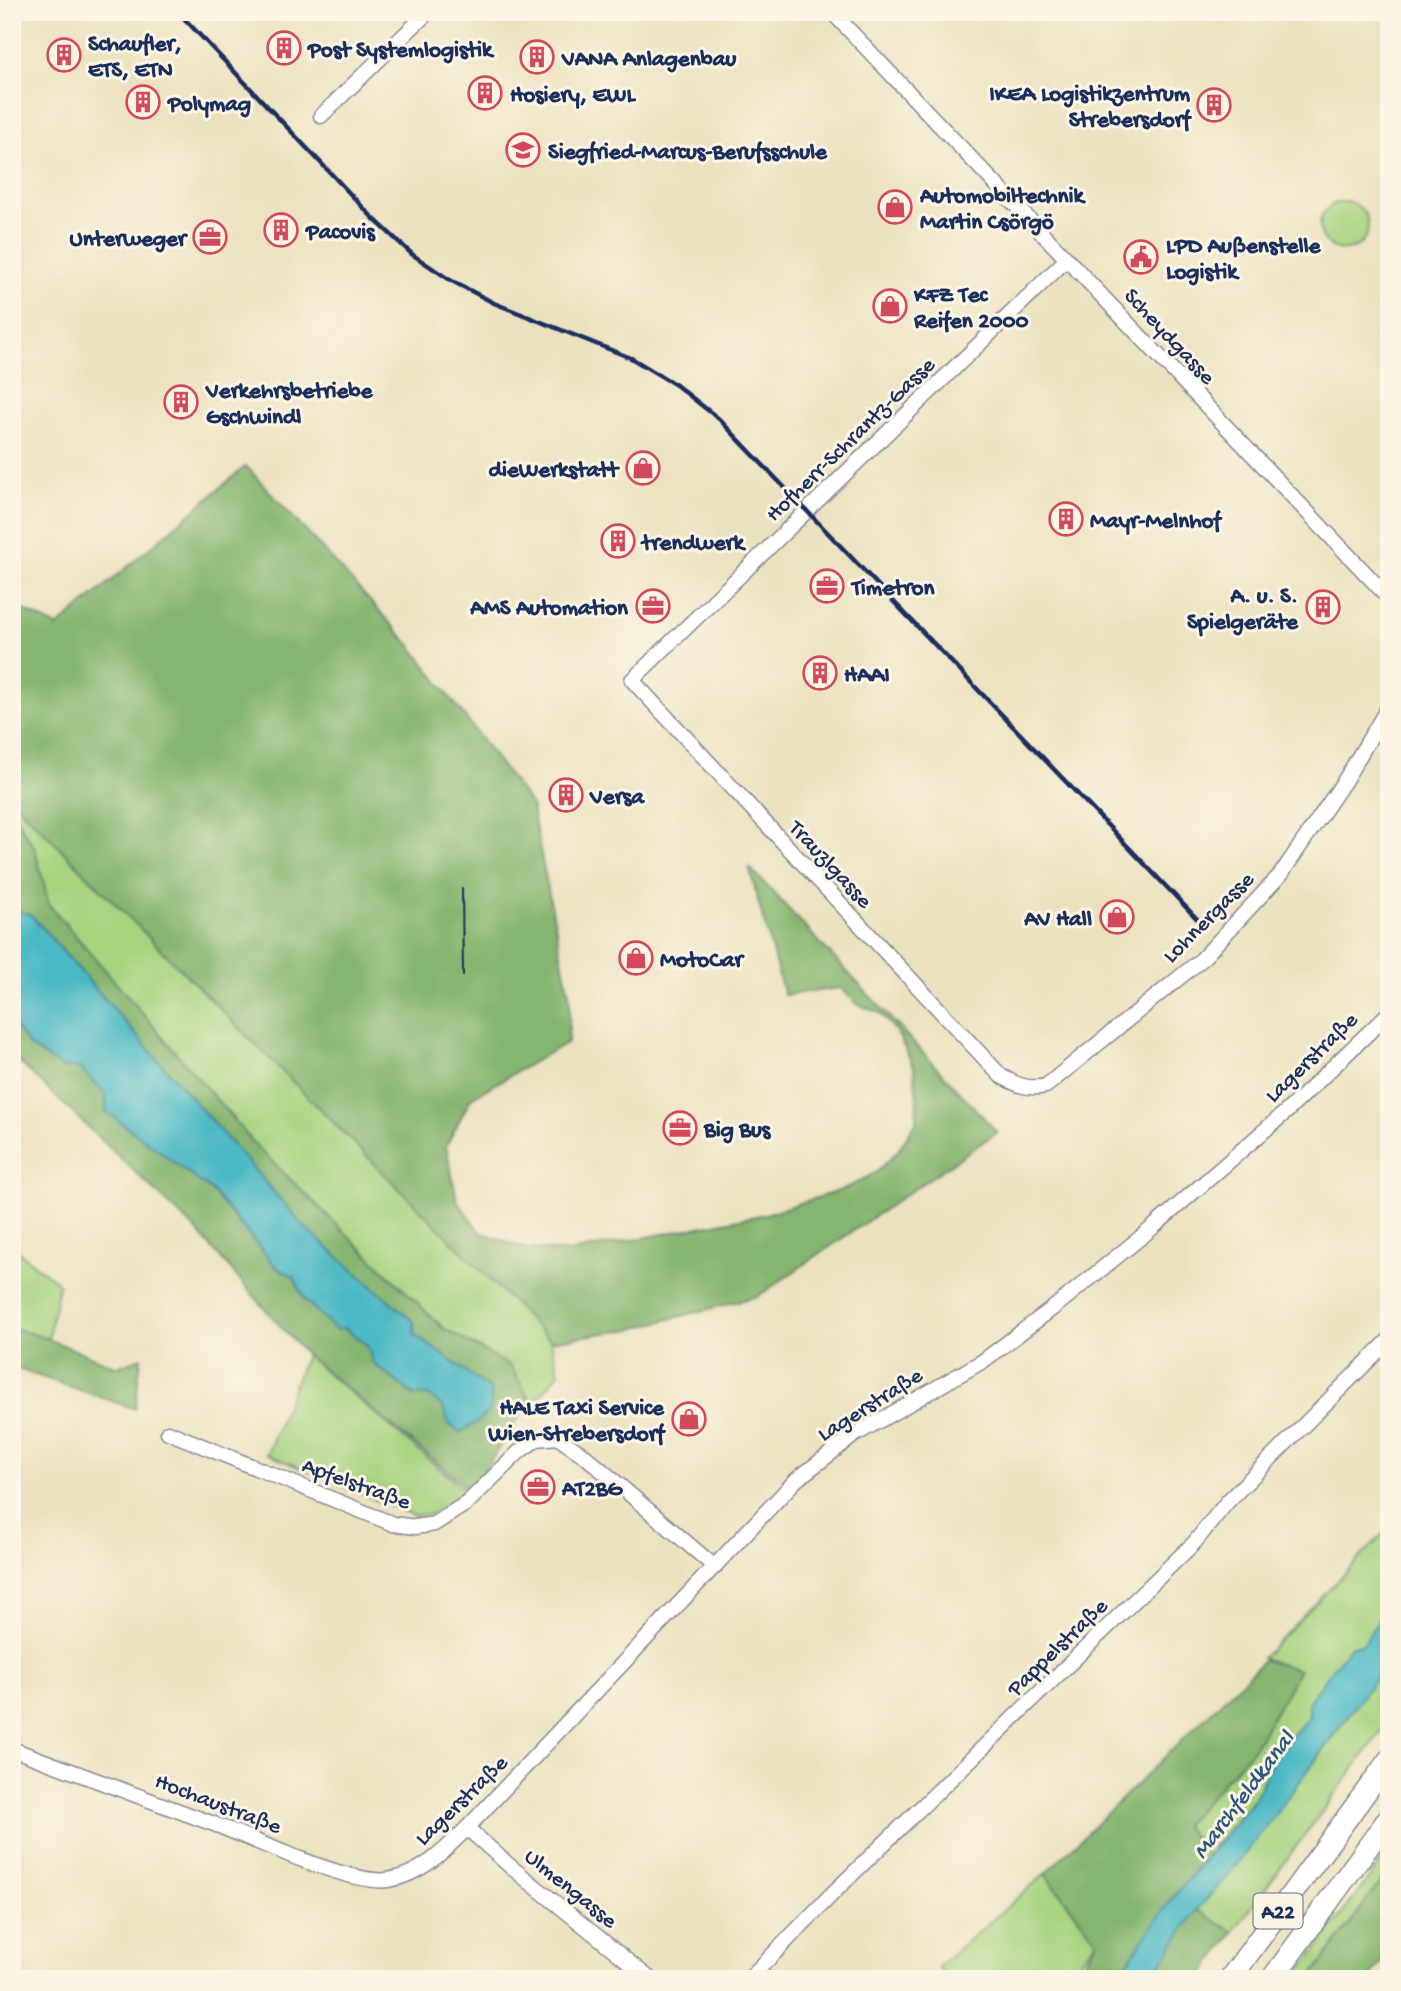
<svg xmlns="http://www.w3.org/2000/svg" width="1401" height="1991" font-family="'Gochi Hand',sans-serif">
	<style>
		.green { fill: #a7d37f; stroke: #61816e; stroke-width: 2 }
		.forest { fill: #85b56e; stroke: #507266; stroke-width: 2 }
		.water { fill: #4cb9c5; stroke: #347492; stroke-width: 2 }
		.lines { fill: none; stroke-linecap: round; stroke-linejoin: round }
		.minor-casing { stroke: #84888e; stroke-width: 17 }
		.highway-casing { stroke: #84888e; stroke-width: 24 }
		.minor { stroke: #fff; stroke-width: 14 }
		.highway { stroke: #fff; stroke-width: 21 }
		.tram { stroke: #1b2f5e; stroke-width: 2 }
		.rail { stroke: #1b2f5e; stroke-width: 4.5 }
		.labels { text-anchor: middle; stroke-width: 6; stroke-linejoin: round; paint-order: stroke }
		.shield { fill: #fcf5e5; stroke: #5e6a86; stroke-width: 2 }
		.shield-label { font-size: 21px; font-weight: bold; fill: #1b2f5e }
		.poi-label { font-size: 23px; font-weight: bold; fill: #1b2f5e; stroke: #fcf5e5; text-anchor: start }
		.street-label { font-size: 23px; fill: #1b2f5e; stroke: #fcf5e5 }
		.water-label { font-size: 24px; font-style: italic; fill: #2a587d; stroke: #fcf5e5 }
	</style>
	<rect width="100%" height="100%" fill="#fcf5e5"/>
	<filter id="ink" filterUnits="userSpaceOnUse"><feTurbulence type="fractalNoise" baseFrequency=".0143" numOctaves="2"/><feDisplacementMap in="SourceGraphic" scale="14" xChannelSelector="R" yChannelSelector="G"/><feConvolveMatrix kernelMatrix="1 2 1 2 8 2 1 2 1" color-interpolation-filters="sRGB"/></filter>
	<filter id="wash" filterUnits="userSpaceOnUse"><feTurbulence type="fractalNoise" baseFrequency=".00686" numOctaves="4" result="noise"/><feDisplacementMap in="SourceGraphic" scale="28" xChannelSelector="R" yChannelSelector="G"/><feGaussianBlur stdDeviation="1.57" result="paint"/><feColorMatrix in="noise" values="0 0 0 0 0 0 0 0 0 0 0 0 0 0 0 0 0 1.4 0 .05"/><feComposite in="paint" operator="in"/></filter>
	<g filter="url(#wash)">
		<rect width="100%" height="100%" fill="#ece1bf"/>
		<g class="green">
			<circle cx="1344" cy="226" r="24"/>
			<path d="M14,800L551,1341L559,1373L538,1398L530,1400L510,1366L443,1328L257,1147L49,905L35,849L16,819L12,818Z"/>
			<path d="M12,1247L59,1284L48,1339L12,1328Z"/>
			<path d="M306,1355L468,1493L431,1514L414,1516L267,1454Z"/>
			<path d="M1389,1528V1603L1364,1643L1350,1647L1332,1669L1309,1701V1716L1274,1758L1255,1797L1207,1855L1184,1825L1255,1747L1298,1670L1262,1658Z"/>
			<path d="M1389,1660V1721L1233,1932L1197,1910C1267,1832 1326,1745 1389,1660Z"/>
			<path d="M1389,1851V1870L1310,1979H1294Z"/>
			<path d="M1045,1874L1097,1941L1066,1979H947L938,1967Z"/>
		</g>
		<g class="forest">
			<path d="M246,466L412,647L531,805L570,999L568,1042L471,1098L446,1146L457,1200L480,1232L527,1249L570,1252L766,1214L845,1189L877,1172L897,1152L916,1122L917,1099L914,1067L897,1032L880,1013L857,1004L841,988L784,995L749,867L997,1132L758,1296L632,1329L551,1341L12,800V604L57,627Z"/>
			<path d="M12,818L16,819L35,849L49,905L257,1147L443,1328L510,1366L530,1400L471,1491L306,1355L194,1228L12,1055V1022L29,1046L80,1068L106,1095V1111L212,1191L277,1268L294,1277L305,1301L367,1345L373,1363L414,1396L430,1395L443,1407L449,1424L460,1432L491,1390L415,1335L414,1322L306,1229L31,915L12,909Z"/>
			<path d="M12,1328L48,1339L117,1367L141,1358L135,1409L12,1367Z"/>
			<path d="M1264,1660L1299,1670L1255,1747L1184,1825L1207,1855L1169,1903L1116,1979H1076L1097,1941L1045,1874Z"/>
			<path d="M1389,1870V1953L1369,1979H1310Z"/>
			<path d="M1197,1910L1233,1932L1200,1979H1150Z"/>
		</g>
		<g class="water">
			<path d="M12,909L31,915L306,1229L414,1322L415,1335L491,1390V1409L479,1421L460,1432L449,1424L443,1407L430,1396H415L373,1363L367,1345L345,1328L336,1330L305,1300L294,1277L277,1268L212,1191L106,1111V1095L80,1068H63L29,1046L12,1022Z"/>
			<path d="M1389,1603V1660L1269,1823L1228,1875L1197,1910L1150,1979H1116L1169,1903L1254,1800L1274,1758L1309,1716V1701L1332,1669L1351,1647L1364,1643Z"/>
		</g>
	</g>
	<g filter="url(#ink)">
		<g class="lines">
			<defs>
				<g id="minor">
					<path d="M832,12L1389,598"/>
					<path d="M321,116L428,12"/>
					<path d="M1067,259L632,680L1001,1076C1017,1085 1028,1090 1046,1086L1201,960L1281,874L1345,780L1389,706"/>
					<path d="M168,1432L393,1524L416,1527L434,1524L467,1503L520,1451L537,1439L557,1437L585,1456L715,1567"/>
					<path d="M12,1749C82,1775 152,1801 222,1827C259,1842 352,1885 388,1880C421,1875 445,1850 467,1828L796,1480L853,1436L983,1361L1057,1305L1151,1229L1287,1111L1389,1013"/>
					<path d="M467,1828L511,1867L650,1979"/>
					<path d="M749,1979L835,1891L1194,1543L1228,1501L1389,1340"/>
				</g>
				<g id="highway">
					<path d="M1230,1979L1389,1760"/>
					<path d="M1272,1979L1389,1818"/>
				</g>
			</defs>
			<use href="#minor" class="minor-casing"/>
			<use href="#highway" class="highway-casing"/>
			<use href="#minor" class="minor"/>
			<use href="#highway" class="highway"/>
			<path class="tram" d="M462,888L463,976"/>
			<path class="rail" d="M178,12L373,218L413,255L450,280L494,303L631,358L676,385L719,419L1201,923"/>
		</g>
	</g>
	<defs>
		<symbol id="building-ring" viewBox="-11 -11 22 22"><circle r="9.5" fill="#fcf5e5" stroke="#d1495b" stroke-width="1.5"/><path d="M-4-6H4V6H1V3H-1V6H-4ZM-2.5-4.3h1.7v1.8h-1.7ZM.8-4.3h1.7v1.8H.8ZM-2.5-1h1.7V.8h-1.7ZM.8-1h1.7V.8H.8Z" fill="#d1495b"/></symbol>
		<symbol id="school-ring" viewBox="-11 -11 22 22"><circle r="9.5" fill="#fcf5e5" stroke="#d1495b" stroke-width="1.5"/><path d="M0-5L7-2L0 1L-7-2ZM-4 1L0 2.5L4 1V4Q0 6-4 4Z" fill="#d1495b"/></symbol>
		<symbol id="shop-ring" viewBox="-11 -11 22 22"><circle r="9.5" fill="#fcf5e5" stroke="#d1495b" stroke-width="1.5"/><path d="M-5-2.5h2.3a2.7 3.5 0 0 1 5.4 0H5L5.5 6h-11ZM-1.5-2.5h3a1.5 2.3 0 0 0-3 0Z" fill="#d1495b"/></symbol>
		<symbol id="office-ring" viewBox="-11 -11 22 22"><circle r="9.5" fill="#fcf5e5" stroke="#d1495b" stroke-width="1.5"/><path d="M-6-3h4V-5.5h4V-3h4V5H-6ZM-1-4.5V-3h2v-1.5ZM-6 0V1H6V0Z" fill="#d1495b"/></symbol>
		<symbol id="civic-ring" viewBox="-11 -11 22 22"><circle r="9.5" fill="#fcf5e5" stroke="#d1495b" stroke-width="1.5"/><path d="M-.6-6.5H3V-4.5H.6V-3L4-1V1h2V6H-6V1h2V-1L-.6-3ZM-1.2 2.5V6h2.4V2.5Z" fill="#d1495b"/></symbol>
	</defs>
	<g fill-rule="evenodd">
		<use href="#building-ring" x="265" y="29" width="38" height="38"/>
		<use href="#building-ring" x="45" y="36" width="38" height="38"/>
		<use href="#building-ring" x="518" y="38" width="38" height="38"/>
		<use href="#building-ring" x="466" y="74" width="38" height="38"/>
		<use href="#building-ring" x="124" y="83" width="38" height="38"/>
		<use href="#building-ring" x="1195" y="86" width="38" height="38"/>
		<use href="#school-ring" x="504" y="131" width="38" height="38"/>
		<use href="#shop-ring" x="876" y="188" width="38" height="38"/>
		<use href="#building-ring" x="262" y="211" width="38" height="38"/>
		<use href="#office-ring" x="191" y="218" width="38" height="38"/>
		<use href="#civic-ring" x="1122" y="238" width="38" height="38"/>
		<use href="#shop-ring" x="871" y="287" width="38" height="38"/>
		<use href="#building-ring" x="162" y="383" width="38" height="38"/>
		<use href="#shop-ring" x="624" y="449" width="38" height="38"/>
		<use href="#building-ring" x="1047" y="500" width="38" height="38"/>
		<use href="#building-ring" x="599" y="522" width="38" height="38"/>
		<use href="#office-ring" x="808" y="567" width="38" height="38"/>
		<use href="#office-ring" x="634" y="587" width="38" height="38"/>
		<use href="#building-ring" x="1304" y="588" width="38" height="38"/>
		<use href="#building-ring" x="801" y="654" width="38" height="38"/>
		<use href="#building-ring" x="547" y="776" width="38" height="38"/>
		<use href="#shop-ring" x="1098" y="898" width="38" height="38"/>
		<use href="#shop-ring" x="617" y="939" width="38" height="38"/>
		<use href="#office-ring" x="661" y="1109" width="38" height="38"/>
		<use href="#shop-ring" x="670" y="1400" width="38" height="38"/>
		<use href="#office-ring" x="519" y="1468" width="38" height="38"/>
	</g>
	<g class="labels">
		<rect class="shield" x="1253.5" y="1893.5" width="49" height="35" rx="5"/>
		<g class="shield-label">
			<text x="1278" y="1918">A22</text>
		</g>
		<g class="poi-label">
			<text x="88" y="50">Schaufler,<tspan x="88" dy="26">ETS, ETN</tspan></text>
			<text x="308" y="56">Post Systemlogistik</text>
			<text x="562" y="65">VANA Anlagenbau</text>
			<text x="1190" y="100" text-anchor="end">IKEA Logistikzentrum<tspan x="1190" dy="26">Strebersdorf</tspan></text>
			<text x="510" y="101">Hosiery, EWL</text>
			<text x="168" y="110">Polymag</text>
			<text x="548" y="158">Siegfried-Marcus-Berufsschule</text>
			<text x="920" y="202">Automobiltechnik<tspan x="920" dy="26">Martin Csörgö</tspan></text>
			<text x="306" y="238">Pacovis</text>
			<text x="186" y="245" text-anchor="end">Unterweger</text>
			<text x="1166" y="252">LPD Außenstelle<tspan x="1166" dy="26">Logistik</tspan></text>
			<text x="914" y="301">KFZ Tec<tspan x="914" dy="26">Reifen 2000</tspan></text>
			<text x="206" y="397">Verkehrsbetriebe<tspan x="206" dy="26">Gschwindl</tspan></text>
			<text x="618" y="476" text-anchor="end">dieWerkstatt</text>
			<text x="1090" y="527">Mayr-Melnhof</text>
			<text x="642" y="549">trendwerk</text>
			<text x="852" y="594">Timetron</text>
			<text x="1298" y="602" text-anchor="end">A. u. S.<tspan x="1298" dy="26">Spielgeräte</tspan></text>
			<text x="628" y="614" text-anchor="end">AMS Automation</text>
			<text x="844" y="681">HAAI</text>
			<text x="590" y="803">Versa</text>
			<text x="1092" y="925" text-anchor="end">AV Hall</text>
			<text x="660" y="966">MotoCar</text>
			<text x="704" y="1136">Big Bus</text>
			<text x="664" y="1414" text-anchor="end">HALE Taxi Service<tspan x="664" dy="26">Wien-Strebersdorf</tspan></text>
			<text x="562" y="1495">AT2BG</text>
		</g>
		<g class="street-label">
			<text transform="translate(1171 335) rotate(47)" y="8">Scheydgasse</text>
			<text transform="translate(849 438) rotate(-44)" y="8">Hofherr-Schrantz-Gasse</text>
			<text transform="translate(832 863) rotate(47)" y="8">Trauzlgasse</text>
			<text transform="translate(1207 916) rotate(-45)" y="8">Lohnergasse</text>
			<text transform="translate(1310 1056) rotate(-44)" y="8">Lagerstraße</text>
			<text transform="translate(869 1403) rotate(-32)" y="8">Lagerstraße</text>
			<text transform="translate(357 1482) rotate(20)" y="8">Apfelstraße</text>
			<text transform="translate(1056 1646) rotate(-44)" y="8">Pappelstraße</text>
			<text transform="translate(460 1799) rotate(-44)" y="8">Lagerstraße</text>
			<text transform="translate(219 1802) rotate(21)" y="8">Hochaustraße</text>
			<text transform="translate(572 1887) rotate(39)" y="8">Ulmengasse</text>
		</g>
		<g class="water-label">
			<text transform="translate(1242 1794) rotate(-53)" y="8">Marchfeldkanal</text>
		</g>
	</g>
	<rect width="1401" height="1991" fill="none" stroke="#fcf5e5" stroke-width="42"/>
</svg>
